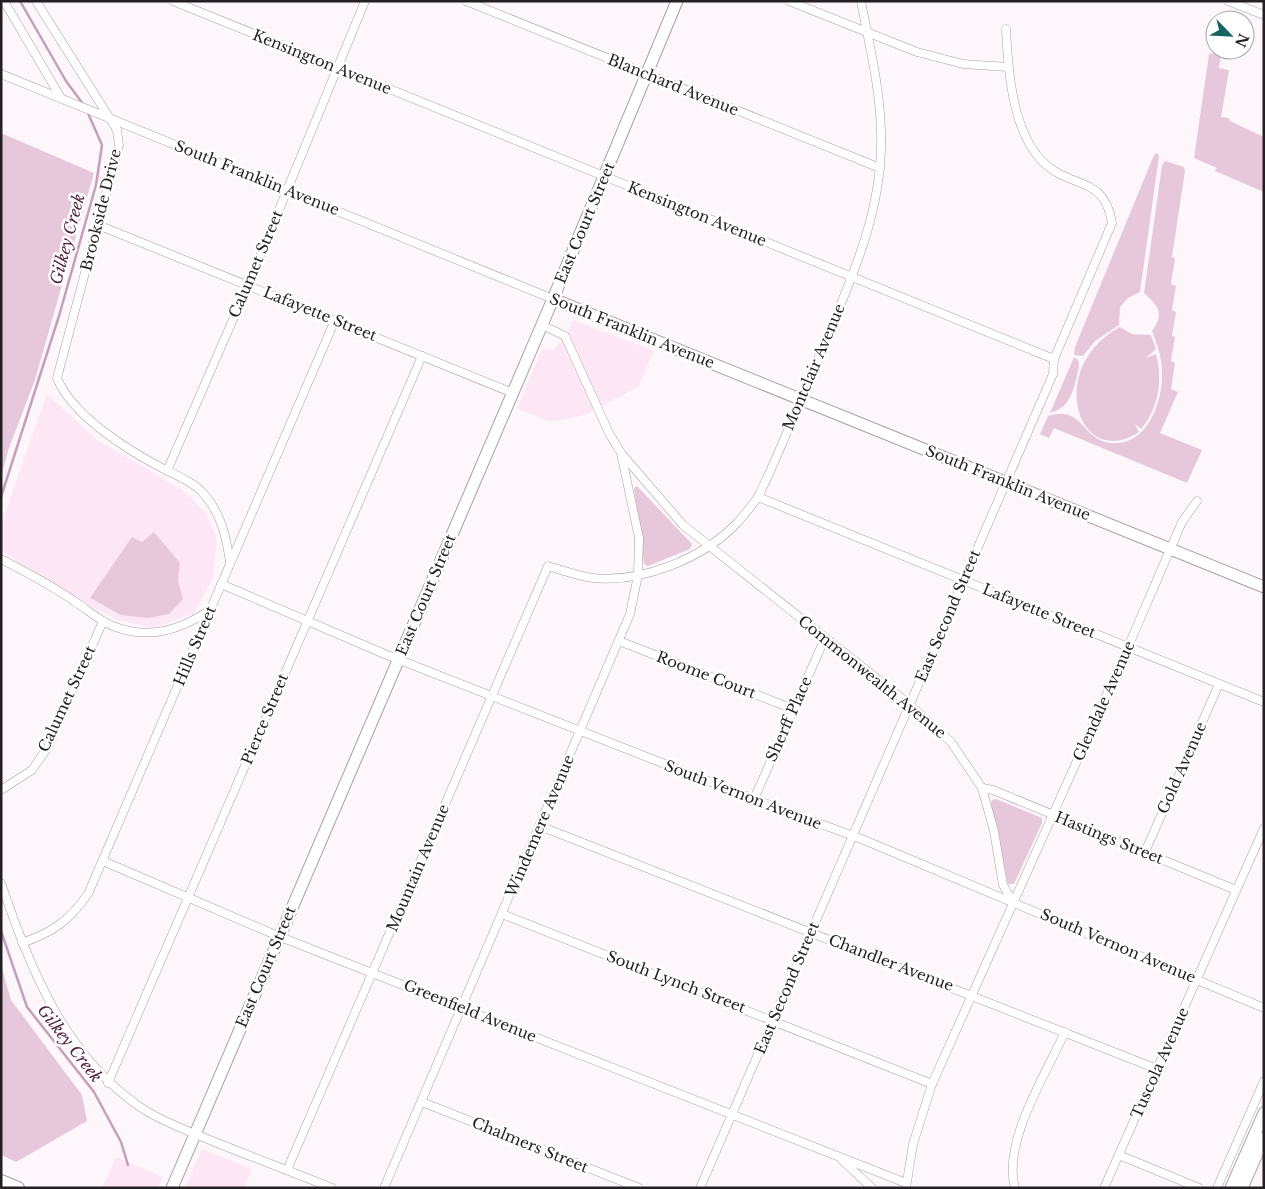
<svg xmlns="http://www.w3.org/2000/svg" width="1265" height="1189" font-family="'Libre Baskerville',serif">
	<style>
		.built { fill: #fee7f5 }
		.green { fill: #e7c8db }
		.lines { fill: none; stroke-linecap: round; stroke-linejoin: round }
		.stream { stroke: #c69fb8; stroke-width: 2.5 }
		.street-casing { stroke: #ab9da5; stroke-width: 9 }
		.secondary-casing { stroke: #ab9da5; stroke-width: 13 }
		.primary-casing { stroke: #ab9da5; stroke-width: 14 }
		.street { stroke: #fff; stroke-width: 8 }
		.secondary { stroke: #fff; stroke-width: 11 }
		.primary { stroke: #fff; stroke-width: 12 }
		.labels { text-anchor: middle; stroke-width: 5; stroke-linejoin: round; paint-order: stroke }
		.street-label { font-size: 15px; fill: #241f22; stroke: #fff }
		.water-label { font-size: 16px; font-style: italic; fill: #542345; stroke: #fff }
	</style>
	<rect width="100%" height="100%" fill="#fdf7fb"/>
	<g class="built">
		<path d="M573,320L654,351L638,387L585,415L551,422L517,409L542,349L554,350L568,331Z"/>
		<path d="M47,394L97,440L183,490L206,513L217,539L213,578L194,613L153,628L118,620L82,602L1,551V524Z"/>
		<path d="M202,1149L252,1169L244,1188H185Z"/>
		<path d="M116,1157L163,1177L158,1188H102Z"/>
	</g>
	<g class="green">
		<path d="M1221,53L1219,68L1229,70L1221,117L1229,118L1230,121L1264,137V192L1215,171L1217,168L1194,158L1209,54Z"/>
		<path d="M1,133L94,173L35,380L9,448L1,477Z"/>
		<path d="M1157,153L1159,156L1140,292L1128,298L1120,307L1119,325L1095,341L1083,356L1074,355L1075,347L1154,155Z"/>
		<path d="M1165,161L1184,167L1185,171L1172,257L1175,258L1171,284L1176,286L1172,310L1176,312L1172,336L1175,337L1171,361L1175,363L1171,389L1178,392L1160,433L1202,450L1187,483L1054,428L1049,438L1040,434L1048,416C1083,405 1081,439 1110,443C1147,447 1163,402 1162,372C1162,358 1157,344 1152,331C1165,313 1158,306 1144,293L1162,165Z"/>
		<path d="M1120,327L1132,334L1151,335L1156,349L1146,358L1156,354C1163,379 1159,409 1141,429L1135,424L1139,432C1079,472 1044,368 1120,327Z"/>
		<path d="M1074,357L1078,360C1080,366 1078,370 1077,376C1072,394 1070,407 1050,413Z"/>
		<path d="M637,486L692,544L690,549L648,566L644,564L634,488Z"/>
		<path d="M154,532L180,563L178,581L183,599L169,614L148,618L121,615L90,598L132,537L142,542Z"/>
		<path d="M996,799L1042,818V823L1014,884H1008L1006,876L991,804L992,800Z"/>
		<path d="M1,965L11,1000L82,1095L87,1121L16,1162L1,1155Z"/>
	</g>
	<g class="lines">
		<g class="stream">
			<path d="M20,1L66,81L83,104"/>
			<path d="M1,497L59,316L96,185L102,145L87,111"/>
			<path d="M1,931L27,1007L94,1092L121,1142L128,1165"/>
		</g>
		<defs>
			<g id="street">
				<path d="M4,1L61,98"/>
				<path d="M36,1L117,130L119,145L57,378C72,415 126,449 160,467C173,474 192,481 202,492C221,512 226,536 230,562"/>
				<path d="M173,1L1054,359"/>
				<path d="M466,1L880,168"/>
				<path d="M789,1L917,52L963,64L1008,67"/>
				<path d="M1228,1L1264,15"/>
				<path d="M1,74L553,299"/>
				<path d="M98,225L513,393"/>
				<path d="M542,325L565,336L609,433L621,453L683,525L909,704L951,742L982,788L994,831L1003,885L1013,902"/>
				<path d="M167,471L248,285L365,1"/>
				<path d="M758,497L1264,702"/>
				<path d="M1,559C26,572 51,585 74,601C87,609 99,621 113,626C147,640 181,630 210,610"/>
				<path d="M221,584L387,655L754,799L864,840L1264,1008"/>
				<path d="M619,641L793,709"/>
				<path d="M982,788L993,790L1236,890"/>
				<path d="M1,790L32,770L48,747L103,621"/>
				<path d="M754,799L825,638"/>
				<path d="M540,826L1157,1069"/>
				<path d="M1145,852L1219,684"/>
				<path d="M103,861L278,936L906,1183"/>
				<path d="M1,883C31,970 64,1056 143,1109C165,1123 191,1132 215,1142C254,1158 293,1172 332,1188"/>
				<path d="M502,914L932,1084"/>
				<path d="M22,943C53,932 69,921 88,894L335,320"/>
				<path d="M108,1083L422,356"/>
				<path d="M422,1102L639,1188"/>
				<path d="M1119,1155L1199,1188"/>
				<path d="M842,1160L872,1188"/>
				<path d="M287,1170L548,566C562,570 578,576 593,578C641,583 702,559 736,524C744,516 751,506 758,497C780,452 798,405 818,359C848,286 884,213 881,132C880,87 869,44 861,1"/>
				<path d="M384,1188L630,614L638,575L639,538L621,453"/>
				<path d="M700,1188L1053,374L1054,359L1112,223C1104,173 1070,191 1041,160C1012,129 1008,69 1006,29"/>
				<path d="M906,1188L913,1144L932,1084L1128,647L1182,522L1197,501"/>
				<path d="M1015,1188C1002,1142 1046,1074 1065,1032"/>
				<path d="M1104,1188L1264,828"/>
				<path d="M1217,1188L1264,1081"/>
			</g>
			<g id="secondary">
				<path d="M553,299L1264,587"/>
				<path d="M172,1188L553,299L677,1"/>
				<path d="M1231,1188L1264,1113"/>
				<path d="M1242,1188L1264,1138"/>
			</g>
			<path id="primary" d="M1,1181L18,1188"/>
		</defs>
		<use href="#street" class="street-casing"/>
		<use href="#secondary" class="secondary-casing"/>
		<use href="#primary" class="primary-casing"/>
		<use href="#street" class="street"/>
		<use href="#secondary" class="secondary"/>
		<use href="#primary" class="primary"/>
	</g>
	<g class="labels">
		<g class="street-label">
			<text transform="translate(322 62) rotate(22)" y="5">Kensington Avenue</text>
			<text transform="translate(673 85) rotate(22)" y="5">Blanchard Avenue</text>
			<text transform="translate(257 178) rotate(22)" y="5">South Franklin Avenue</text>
			<text transform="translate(101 210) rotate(-76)" y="5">Brookside Drive</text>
			<text transform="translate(697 214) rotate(22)" y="5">Kensington Avenue</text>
			<text transform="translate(585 223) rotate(-67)" y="5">East Court Street</text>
			<text transform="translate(256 264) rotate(-67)" y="5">Calumet Street</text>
			<text transform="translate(320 314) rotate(22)" y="5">Lafayette Street</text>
			<text transform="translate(632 331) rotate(22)" y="5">South Franklin Avenue</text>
			<text transform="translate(814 367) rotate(-67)" y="5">Montclair Avenue</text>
			<text transform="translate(1008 483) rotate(22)" y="5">South Franklin Avenue</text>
			<text transform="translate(426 595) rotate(-67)" y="5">East Court Street</text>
			<text transform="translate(1039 611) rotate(22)" y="5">Lafayette Street</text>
			<text transform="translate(948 616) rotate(-67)" y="5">East Second Street</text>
			<text transform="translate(195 646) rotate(-67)" y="5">Hills Street</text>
			<text transform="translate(706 675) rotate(21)" y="5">Roome Court</text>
			<text transform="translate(872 677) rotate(39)" y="5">Commonwealth Avenue</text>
			<text transform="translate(67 699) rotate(-65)" y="5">Calumet Street</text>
			<text transform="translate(1104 701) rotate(-66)" y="5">Glendale Avenue</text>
			<text transform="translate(265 719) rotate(-67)" y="5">Pierce Street</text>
			<text transform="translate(789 719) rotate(-66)" y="5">Sherff Place</text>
			<text transform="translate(1182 768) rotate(-66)" y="5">Gold Avenue</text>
			<text transform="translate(743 795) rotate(21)" y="5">South Vernon Avenue</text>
			<text transform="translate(540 826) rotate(-67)" y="5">Windemere Avenue</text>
			<text transform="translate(1109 838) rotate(22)" y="5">Hastings Street</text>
			<text transform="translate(418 868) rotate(-67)" y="5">Mountain Avenue</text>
			<text transform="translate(1118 946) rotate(23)" y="5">South Vernon Avenue</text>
			<text transform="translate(891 963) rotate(21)" y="5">Chandler Avenue</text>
			<text transform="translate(266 967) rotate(-67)" y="5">East Court Street</text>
			<text transform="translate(676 982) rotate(21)" y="5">South Lynch Street</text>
			<text transform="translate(787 988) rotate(-67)" y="5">East Second Street</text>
			<text transform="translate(470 1011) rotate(22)" y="5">Greenfield Avenue</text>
			<text transform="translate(1160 1063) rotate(-66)" y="5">Tuscola Avenue</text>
			<text transform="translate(530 1145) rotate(22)" y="5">Chalmers Street</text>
		</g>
		<g class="water-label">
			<text transform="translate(67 239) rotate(-75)" y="6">Gilkey Creek</text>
			<text transform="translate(70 1043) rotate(52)" y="6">Gilkey Creek</text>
		</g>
	</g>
	<rect width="1265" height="1189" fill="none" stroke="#241f22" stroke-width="5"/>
	<g transform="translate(1230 35) rotate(114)"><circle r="24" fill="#ffffff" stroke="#a7a5a7"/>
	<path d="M0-4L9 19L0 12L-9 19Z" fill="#176561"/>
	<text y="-8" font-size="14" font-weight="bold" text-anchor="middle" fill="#241f22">N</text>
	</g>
</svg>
